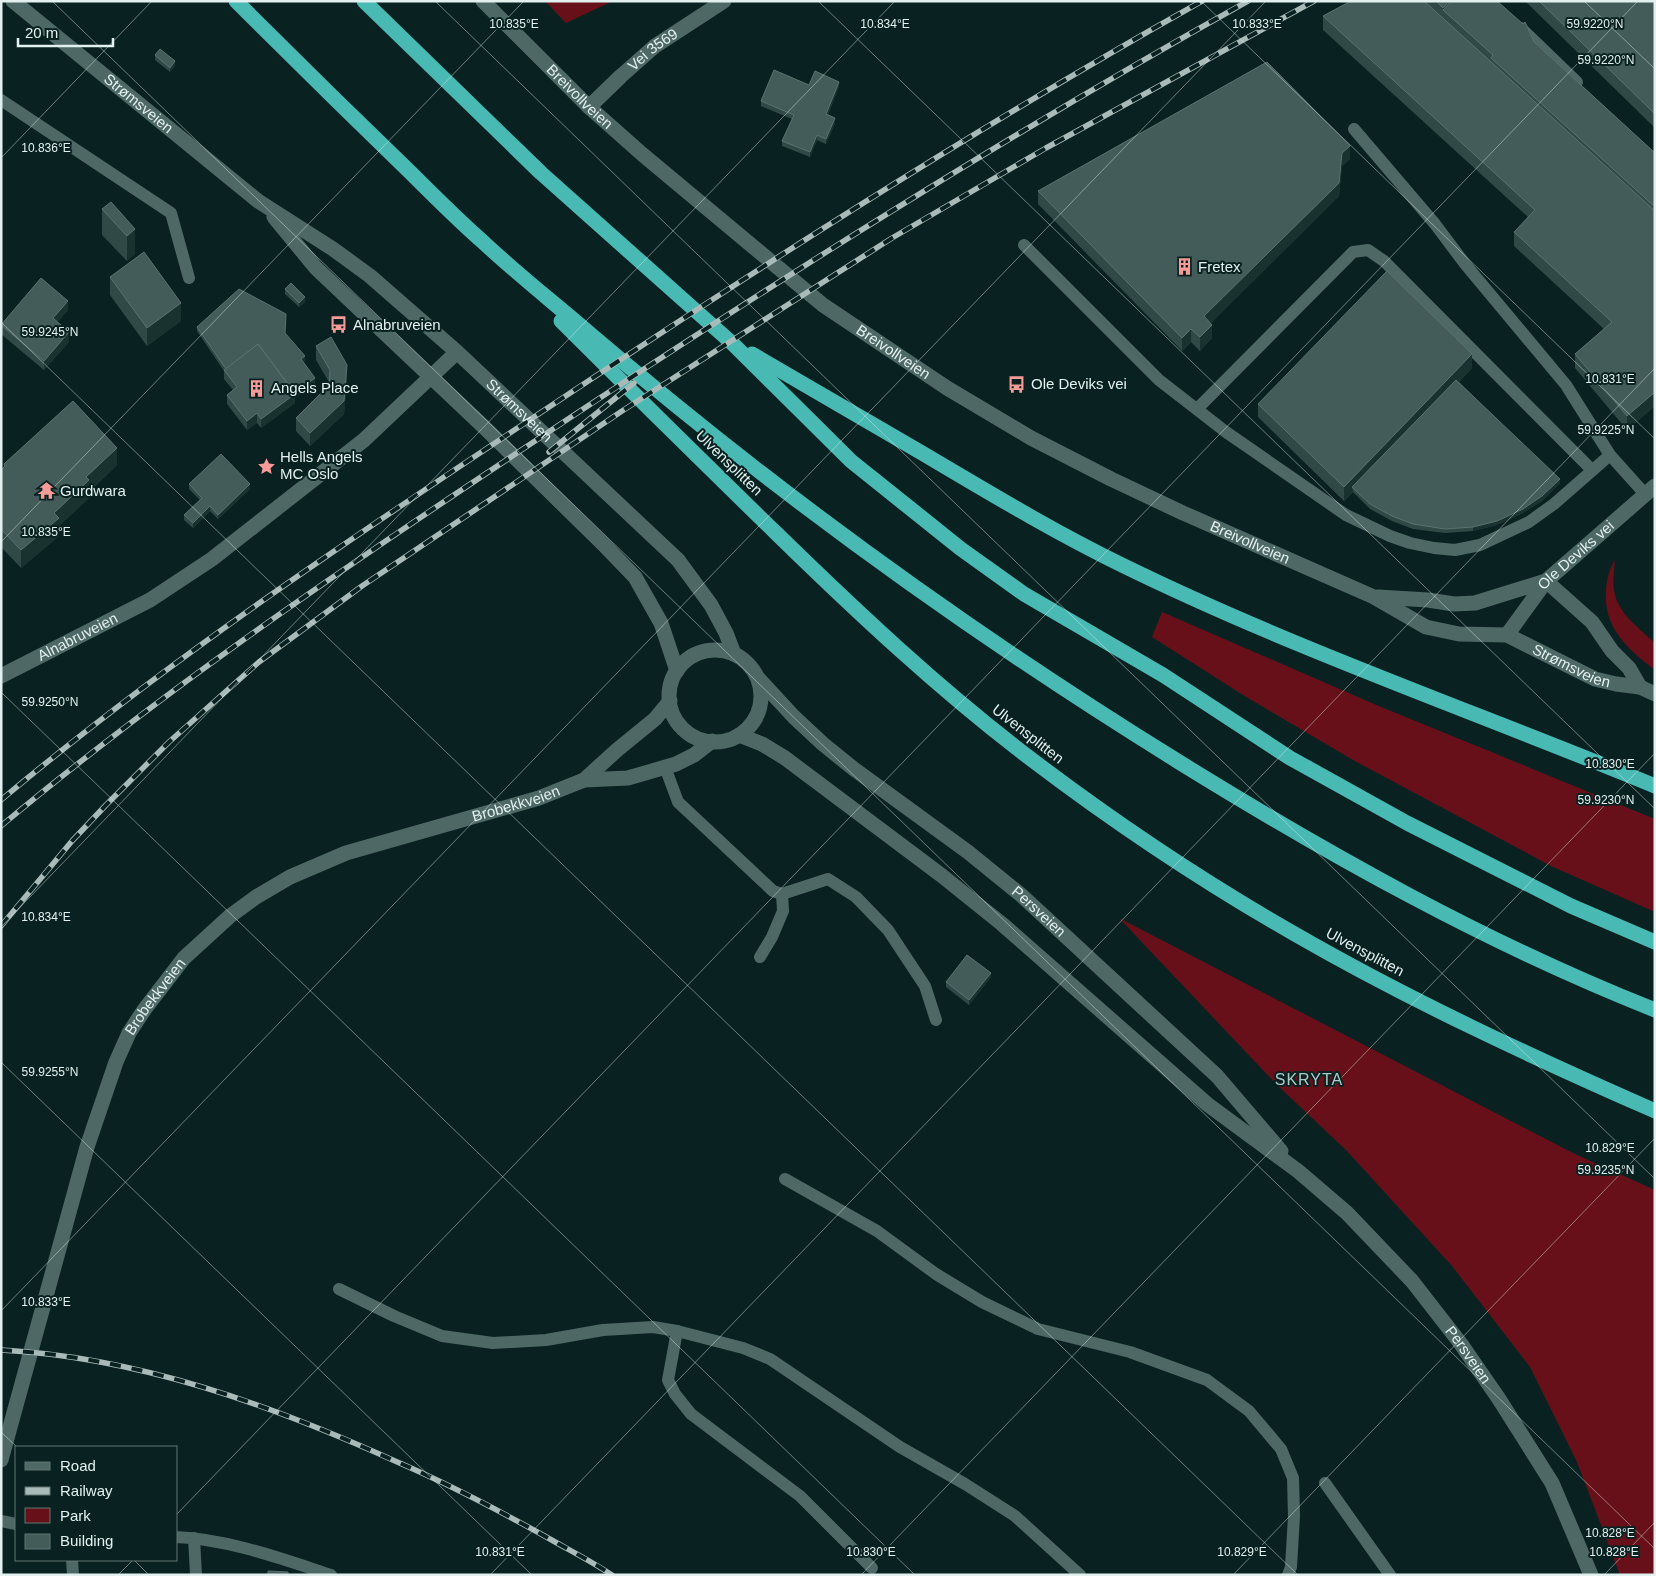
<svg xmlns="http://www.w3.org/2000/svg" width="1656" height="1576" font-family="Arial,sans-serif">
	<style>
		.green { fill: #681019 }
		.lines { fill: none; stroke-linecap: round; stroke-linejoin: round }
		.lane { stroke: #4e6866; stroke-width: 12 }
		.street { stroke: #4e6866; stroke-width: 15 }
		.secondary { stroke: #4e6866; stroke-width: 15 }
		.highway { stroke: #49b9b4; stroke-width: 15 }
		.rail-casing { stroke: #a9bbb9; stroke-width: 5.5 }
		.rail { stroke: #092221; stroke-width: 4; stroke-dasharray: 11; stroke-linecap: butt }
		.wall { fill: #304947 }
		.shaded-wall { fill: #193230 }
		.building { fill: #435b59; stroke: #5c7270 }
		.ticks { fill: none; stroke: #e2f1ef; stroke-width: 1; stroke-opacity: 0.45 }
		.labels { text-anchor: middle; stroke-width: 4; stroke-linejoin: round; paint-order: stroke }
		.street-label { font-size: 15px; fill: #e2f1ef; stroke: #092221 }
		.poi-label { font-size: 15px; fill: #e2f1ef; stroke: #092221; text-anchor: start }
		.neighbourhood-label { font-size: 16px; letter-spacing: 1px; fill: #afcbc9; stroke: #092221 }
		.ticks-label { font-size: 12px; text-anchor: middle; fill: #e2f1ef; stroke: #092221; stroke-width: 4; stroke-linejoin: round; paint-order: stroke }
	</style>
	<rect width="100%" height="100%" fill="#092221"/>
	<g class="green">
		<path d="M545,1H613L566,23Z"/>
		<path d="M1615,560C1614,571 1612,584 1615,595C1620,615 1641,630 1655,643V670C1627,649 1603,627 1606,590C1607,579 1609,569 1615,560Z"/>
		<path d="M1162,612L1374,704L1655,819V912L1551,866L1353,760L1243,695L1152,637Z"/>
		<path d="M1119,918L1573,1153L1655,1190V1575H1620L1577,1462L1530,1367L1452,1266L1346,1150L1277,1085Z"/>
	</g>
	<g class="lines">
		<g class="lane">
			<path d="M1521,28L1577,82"/>
			<path d="M1,100L171,213L189,278"/>
			<path d="M1354,129L1435,224L1465,264L1566,385L1610,455L1645,494"/>
			<path d="M1024,245L1159,380L1226,432L1346,515L1390,536L1410,543L1434,548L1455,550L1480,545L1529,522L1554,504L1610,455"/>
			<path d="M1197,409L1353,252L1368,250L1384,261L1592,470"/>
			<path d="M665,767L678,802L773,891L782,894L828,879L856,897L888,930L925,986L936,1020"/>
			<path d="M760,957L772,937L783,911L782,894"/>
			<path d="M785,1179L877,1231L936,1274L982,1302L1038,1329L1130,1352L1207,1380L1249,1411L1281,1449L1293,1478L1294,1516L1291,1567L1288,1575"/>
			<path d="M339,1289L394,1316L442,1336L493,1343L546,1340L603,1330L653,1327L677,1331L743,1348L770,1359L900,1447L965,1484L1015,1516L1080,1575"/>
			<path d="M677,1331L668,1380L675,1394L691,1414L800,1496L872,1568"/>
			<path d="M1325,1483L1390,1575"/>
			<path d="M1,1521L16,1524"/>
			<path d="M176,1537C228,1539 282,1559 331,1575"/>
			<path d="M194,1538L196,1575"/>
			<path d="M72,1560L73,1575"/>
		</g>
		<g class="street">
			<path id="s1" d="M589,107L621,76L655,46L724,1"/>
			<path id="s2" d="M1,676L150,600L212,559L364,440L457,352"/>
		</g>
		<g class="secondary">
			<path id="s3" d="M13,1L258,201L333,249L370,276L457,352L678,560L711,605L726,633L734,654"/>
			<path id="s4" d="M483,1L589,107L642,154L823,305L947,388L1031,438L1111,479L1183,513L1374,597L1426,627L1459,634L1507,635L1595,679L1616,684L1640,687L1655,694"/>
			<path d="M274,217L316,268L485,428L606,547L635,577L661,623L677,671"/>
			<path d="M1546,581L1592,622L1612,651L1629,668L1640,687"/>
			<path d="M1378,597L1428,600L1454,604L1475,603L1546,581"/>
			<path id="s5" d="M1507,635L1546,581L1655,486"/>
			<circle cx="715" cy="696" r="46"/>
			<path id="s6" d="M758,678L794,717L823,744L854,769L968,852L1021,895L1217,1076L1281,1151"/>
			<path id="s7" d="M739,735L762,744L785,758L941,875L1002,924L1207,1104L1298,1171L1347,1213L1412,1281L1461,1344L1499,1399L1552,1483L1591,1575"/>
			<path d="M584,780L617,750L655,719L670,701"/>
			<path id="s8" d="M1,1460L87,1147L116,1062L129,1033L144,1010L184,958L230,916L256,897L290,877L346,853L539,798L584,780L628,778L676,764L694,755L712,741"/>
		</g>
		<g class="highway">
			<path d="M236,1C294,59 353,117 412,174C435,197 458,220 482,241C516,273 553,302 589,333C774,491 972,634 1179,762C1331,856 1488,944 1655,1010"/>
			<path d="M364,1L541,173L733,344L851,461L961,549L1024,594L1163,675L1290,758L1407,823L1571,906L1655,942"/>
			<path d="M561,321C632,392 703,462 775,532C857,612 940,690 1031,759C1114,822 1202,881 1293,933C1409,1000 1532,1057 1655,1111"/>
			<path d="M752,354C808,387 865,420 922,453C988,492 1054,532 1124,566C1296,650 1478,713 1655,786"/>
		</g>
		<defs>
			<g id="rail">
				<path d="M549,452L634,383"/>
				<path d="M1,800C168,660 350,539 531,419C750,273 972,130 1202,1"/>
				<path d="M1,826C171,684 354,561 538,439C770,285 1005,136 1248,1"/>
				<path d="M1,926L72,841L106,805L169,742L259,662L362,586L622,411L892,238L1046,148L1314,1"/>
				<path d="M1,1350C138,1357 271,1405 395,1461C451,1485 504,1513 557,1543C575,1553 594,1563 612,1575"/>
			</g>
		</defs>
		<use href="#rail" class="rail-casing"/>
		<use href="#rail" class="rail"/>
	</g>
	<g class="wall">
		<path d="M1351,1H1497L1534,42L1655,153V406L1627,430L1575,368V354L1604,329L1514,246V232L1528,217L1323,30V16Z"/>
		<path d="M1525,1H1655V128Z"/>
		<path d="M155,55L175,66L170,72L155,60Z"/>
		<path d="M809,85L839,86L828,115L835,123L826,144L817,140L810,157L782,146V141L792,119L761,106V101Z"/>
		<path d="M1350,159L1342,166L1339,196L1211,323L1212,338L1200,351L1191,342L1182,351L1038,204V191Z"/>
		<path d="M111,202L135,254L127,261L102,235V209Z"/>
		<path d="M110,277L181,321L147,346L110,295Z"/>
		<path d="M285,289L305,302L299,307L285,294Z"/>
		<path d="M68,310L57,322L69,342L44,370L1,334V324Z"/>
		<path d="M197,327L285,333L305,361L303,362L315,383L295,398V403L261,428L257,423L247,430L227,404V395L233,390L224,379V371L197,331Z"/>
		<path d="M316,346L347,378L344,414L310,446L296,431V418L329,385V382L316,360Z"/>
		<path d="M1472,368L1459,382L1560,483L1542,501L1523,513L1497,525L1473,531L1445,533L1413,529L1392,521L1370,509L1353,492L1344,501L1258,417V404Z"/>
		<path d="M4,464L117,465L89,492V498L59,526V536L21,568L1,547V470L4,468Z"/>
		<path d="M189,484L250,489L218,519L210,511L193,528L184,520V515L200,500L189,489Z"/>
		<path d="M991,977L969,1005L946,987V982Z"/>
	</g>
	<g class="shaded-wall">
		<path d="M1449,1H1461L1443,10V8Z"/>
		<path d="M175,61V66L170,72V68Z"/>
		<path d="M839,82V86L826,119V114Z"/>
		<path d="M835,118V123L826,144V139Z"/>
		<path d="M817,135V140L810,157V152Z"/>
		<path d="M1350,146V159L1342,166L1339,196L1204,330V316L1342,153Z"/>
		<path d="M135,229V254L127,261V236Z"/>
		<path d="M305,297V302L299,307V303Z"/>
		<path d="M68,301V310L53,327V318Z"/>
		<path d="M181,303V321L147,346V328Z"/>
		<path d="M1212,325V338L1200,351V337Z"/>
		<path d="M1191,329V342L1182,351V338Z"/>
		<path d="M69,332V342L44,370V361Z"/>
		<path d="M1472,354V368L1355,490L1352,487L1353,492L1344,501V487Z"/>
		<path d="M305,356V361L301,364V359Z"/>
		<path d="M347,365V378L344,414L310,446V433Z"/>
		<path d="M315,378V383L295,398V403L261,428V419Z"/>
		<path d="M1655,392V406L1627,430V416Z"/>
		<path d="M257,413V423L247,430V421Z"/>
		<path d="M117,448V465L89,492V498L59,526V536L21,568V550L86,477Z"/>
		<path d="M1560,479V483L1542,501L1523,513L1497,525L1473,531V527Z"/>
		<path d="M250,484V489L218,519V515Z"/>
		<path d="M210,506V511L193,528V523Z"/>
		<path d="M991,973V977L969,1005V1000Z"/>
	</g>
	<g class="building">
		<path d="M1351,1H1424L1655,211V392L1627,416L1575,354L1612,322L1514,232L1535,210L1323,16Z"/>
		<path d="M1436,1H1449L1443,8Z"/>
		<path d="M1451,1H1497L1523,24L1525,22L1534,42L1655,153V207L1491,58L1493,55L1443,10Z"/>
		<path d="M1539,1H1655V114Z"/>
		<path d="M160,49L175,61L170,68L155,55Z"/>
		<path d="M1267,62L1350,146L1342,153L1339,183L1204,316L1212,325L1200,337L1191,329L1182,338L1038,191Z"/>
		<path d="M774,70L809,85L815,71L839,82L826,114L835,118L826,139L817,135L810,152L782,141L794,115L761,101Z"/>
		<path d="M111,202L135,229L127,236L102,209Z"/>
		<path d="M144,252L181,303L147,328L110,277Z"/>
		<path d="M1387,271L1472,354L1344,487L1258,404Z"/>
		<path d="M41,278L68,301L53,318L69,332L44,361L1,325Z"/>
		<path d="M291,283L305,297L299,303L285,289Z"/>
		<path d="M239,289L286,314L285,333L305,356L301,359L315,378L295,393L258,344L226,369L197,327Z"/>
		<path d="M331,337L347,365L344,401L310,433L296,418L329,385L330,370L316,346Z"/>
		<path d="M258,344L295,394L261,419L257,413L247,421L227,395L237,387L224,370Z"/>
		<path d="M1456,380L1560,479L1542,496L1523,509L1497,521L1473,527L1445,529L1413,524L1392,516L1370,504L1352,487Z"/>
		<path d="M73,401L117,448L86,477L89,480L54,513L59,518L21,550L1,529V470L5,466L4,464Z"/>
		<path d="M221,454L250,484L218,515L210,506L193,523L184,515L202,498L189,484Z"/>
		<path d="M967,955L991,973L969,1000L946,982Z"/>
		<path d="M268,1571L288,1572V1575H268Z"/>
	</g>
	<path class="ticks" d="M52,1L1655,1549M435,1L1655,1179M818,1L1655,809M1201,1L1655,439M1584,1L1655,69M1,158L152,1M1,322L1298,1575M1,542L524,1M1,692L915,1575M1,927L895,1M1,1062L532,1575M1,1311L1266,1M1,1432L17,1447M176,1515L1638,1M134,1560L149,1575M118,1575L133,1560M490,1575L1655,368M861,1575L1655,753M1233,1575L1655,1138M1604,1575L1655,1522"/>
	<defs>
		<symbol id="building-bare" viewBox="-9 -9 18 18"><path d="M-4-6H4V6H1V3H-1V6H-4ZM-2.5-4.3h1.7v1.8h-1.7ZM.8-4.3h1.7v1.8H.8ZM-2.5-1h1.7V.8h-1.7ZM.8-1h1.7V.8H.8Z" fill="#f59b98" stroke="#092221" stroke-width="2.5" paint-order="stroke"/></symbol>
		<symbol id="bus-bare" viewBox="-9 -9 18 18"><path d="M-5-6H5V4H4V6H2V4H-2V6H-4V4H-5ZM-3.5-4V0h7V-4ZM-3.5 1.2v1.5H-2V1.2ZM2 1.2v1.5H3.5V1.2Z" fill="#f59b98" stroke="#092221" stroke-width="2.5" paint-order="stroke"/></symbol>
		<symbol id="sight-bare" viewBox="-9 -9 18 18"><path d="M0-6L1.8-2.2L6-1.7L2.9 1.2L3.7 5.4L0 3.3L-3.7 5.4L-2.9 1.2L-6-1.7L-1.8-2.2Z" fill="#f59b98" stroke="#092221" stroke-width="2.5" paint-order="stroke"/></symbol>
		<symbol id="temple-bare" viewBox="-9 -9 18 18"><path d="M0-6L5-2H3V0L6.5 2.5H4V6H1.5V3h-3V6H-4V2.5H-6.5L-3 0V-2H-5Z" fill="#f59b98" stroke="#092221" stroke-width="2.5" paint-order="stroke"/></symbol>
	</defs>
	<g fill-rule="evenodd">
		<use href="#building-bare" x="1172" y="254" width="25" height="25"/>
		<use href="#bus-bare" x="326" y="312" width="25" height="25"/>
		<use href="#bus-bare" x="1004" y="372" width="25" height="25"/>
		<use href="#building-bare" x="244" y="376" width="25" height="25"/>
		<use href="#sight-bare" x="254" y="454" width="25" height="25"/>
		<use href="#temple-bare" x="34" y="478" width="25" height="25"/>
	</g>
	<g class="labels">
		<g class="street-label">
			<text dy="5" stroke="none"><textPath href="#s1" startOffset="86">Vei 3569</textPath></text>
			<text dy="5" stroke="none"><textPath href="#s4" startOffset="136">Breivollveien</textPath></text>
			<text dy="5" stroke="none"><textPath href="#s3" startOffset="162">Strømsveien</textPath></text>
			<text dy="5" stroke="none"><textPath href="#s4" startOffset="541">Breivollveien</textPath></text>
			<text dy="5" stroke="none"><textPath href="#s3" startOffset="652">Strømsveien</textPath></text>
			<text transform="translate(729 463) rotate(44)" y="5">Ulvensplitten</text>
			<text dy="5" stroke="none"><textPath href="#s4" startOffset="946">Breivollveien</textPath></text>
			<text dy="5" stroke="none"><textPath href="#s5" startOffset="106">Ole Deviks vei</textPath></text>
			<text dy="5" stroke="none"><textPath href="#s2" startOffset="86">Alnabruveien</textPath></text>
			<text dy="5" stroke="none"><textPath href="#s4" startOffset="1295">Strømsveien</textPath></text>
			<text transform="translate(1028 734) rotate(38)" y="5">Ulvensplitten</text>
			<text dy="5" stroke="none"><textPath href="#s8" startOffset="911">Brobekkveien</textPath></text>
			<text dy="5" stroke="none"><textPath href="#s6" startOffset="366">Persveien</textPath></text>
			<text transform="translate(1365 952) rotate(28)" y="5">Ulvensplitten</text>
			<text dy="5" stroke="none"><textPath href="#s8" startOffset="491">Brobekkveien</textPath></text>
			<text dy="5" stroke="none"><textPath href="#s7" startOffset="962">Persveien</textPath></text>
		</g>
		<g class="poi-label">
			<text x="1198" y="272">Fretex</text>
			<text x="353" y="330">Alnabruveien</text>
			<text x="1031" y="389">Ole Deviks vei</text>
			<text x="271" y="393">Angels Place</text>
			<text x="280" y="462">Hells Angels<tspan x="280" dy="17">MC Oslo</tspan></text>
			<text x="60" y="496">Gurdwara</text>
		</g>
		<g class="neighbourhood-label">
			<text x="1309" y="1085">SKRYTA</text>
		</g>
	</g>
	<g class="ticks-label">
		<text x="1595" y="28">59.9220°N</text>
		<text x="885" y="28">10.834°E</text>
		<text x="1257" y="28">10.833°E</text>
		<text x="514" y="28">10.835°E</text>
		<text x="1606" y="64">59.9220°N</text>
		<text x="46" y="152">10.836°E</text>
		<text x="50" y="336">59.9245°N</text>
		<text x="1610" y="383">10.831°E</text>
		<text x="1606" y="434">59.9225°N</text>
		<text x="46" y="536">10.835°E</text>
		<text x="50" y="706">59.9250°N</text>
		<text x="1610" y="768">10.830°E</text>
		<text x="1606" y="804">59.9230°N</text>
		<text x="46" y="921">10.834°E</text>
		<text x="50" y="1076">59.9255°N</text>
		<text x="1610" y="1152">10.829°E</text>
		<text x="1606" y="1174">59.9235°N</text>
		<text x="46" y="1306">10.833°E</text>
		<text x="1610" y="1537">10.828°E</text>
		<text x="500" y="1556">10.831°E</text>
		<text x="871" y="1556">10.830°E</text>
		<text x="1242" y="1556">10.829°E</text>
		<text x="1614" y="1556">10.828°E</text>
	</g>
	<rect width="1656" height="1576" fill="none" stroke="#e2f1ef" stroke-width="5"/>
	<rect x="15" y="1446" width="162" height="115" fill="#092221" stroke="#607573"/>
	<rect x="25" y="1462" width="25" height="8" fill="#4e6866" stroke="#607573"/>
	<text x="60" y="1471" font-size="15" fill="#e2f1ef">Road</text>
	<rect x="25" y="1487" width="25" height="8" fill="#a9bbb9" stroke="#607573"/>
	<text x="60" y="1496" font-size="15" fill="#e2f1ef">Railway</text>
	<rect x="25" y="1508" width="25" height="15" fill="#681019" stroke="#607573"/>
	<text x="60" y="1521" font-size="15" fill="#e2f1ef">Park</text>
	<rect x="25" y="1534" width="25" height="15" fill="#435b59" stroke="#607573"/>
	<text x="60" y="1546" font-size="15" fill="#e2f1ef">Building</text>
	<path d="M18 38v8h95v-8" fill="none" stroke="#e2f1ef" stroke-width="2.5"/>
	<text x="25" y="38" font-size="15" fill="#e2f1ef" stroke="#092221" stroke-width="4" paint-order="stroke">20 m</text>
</svg>
